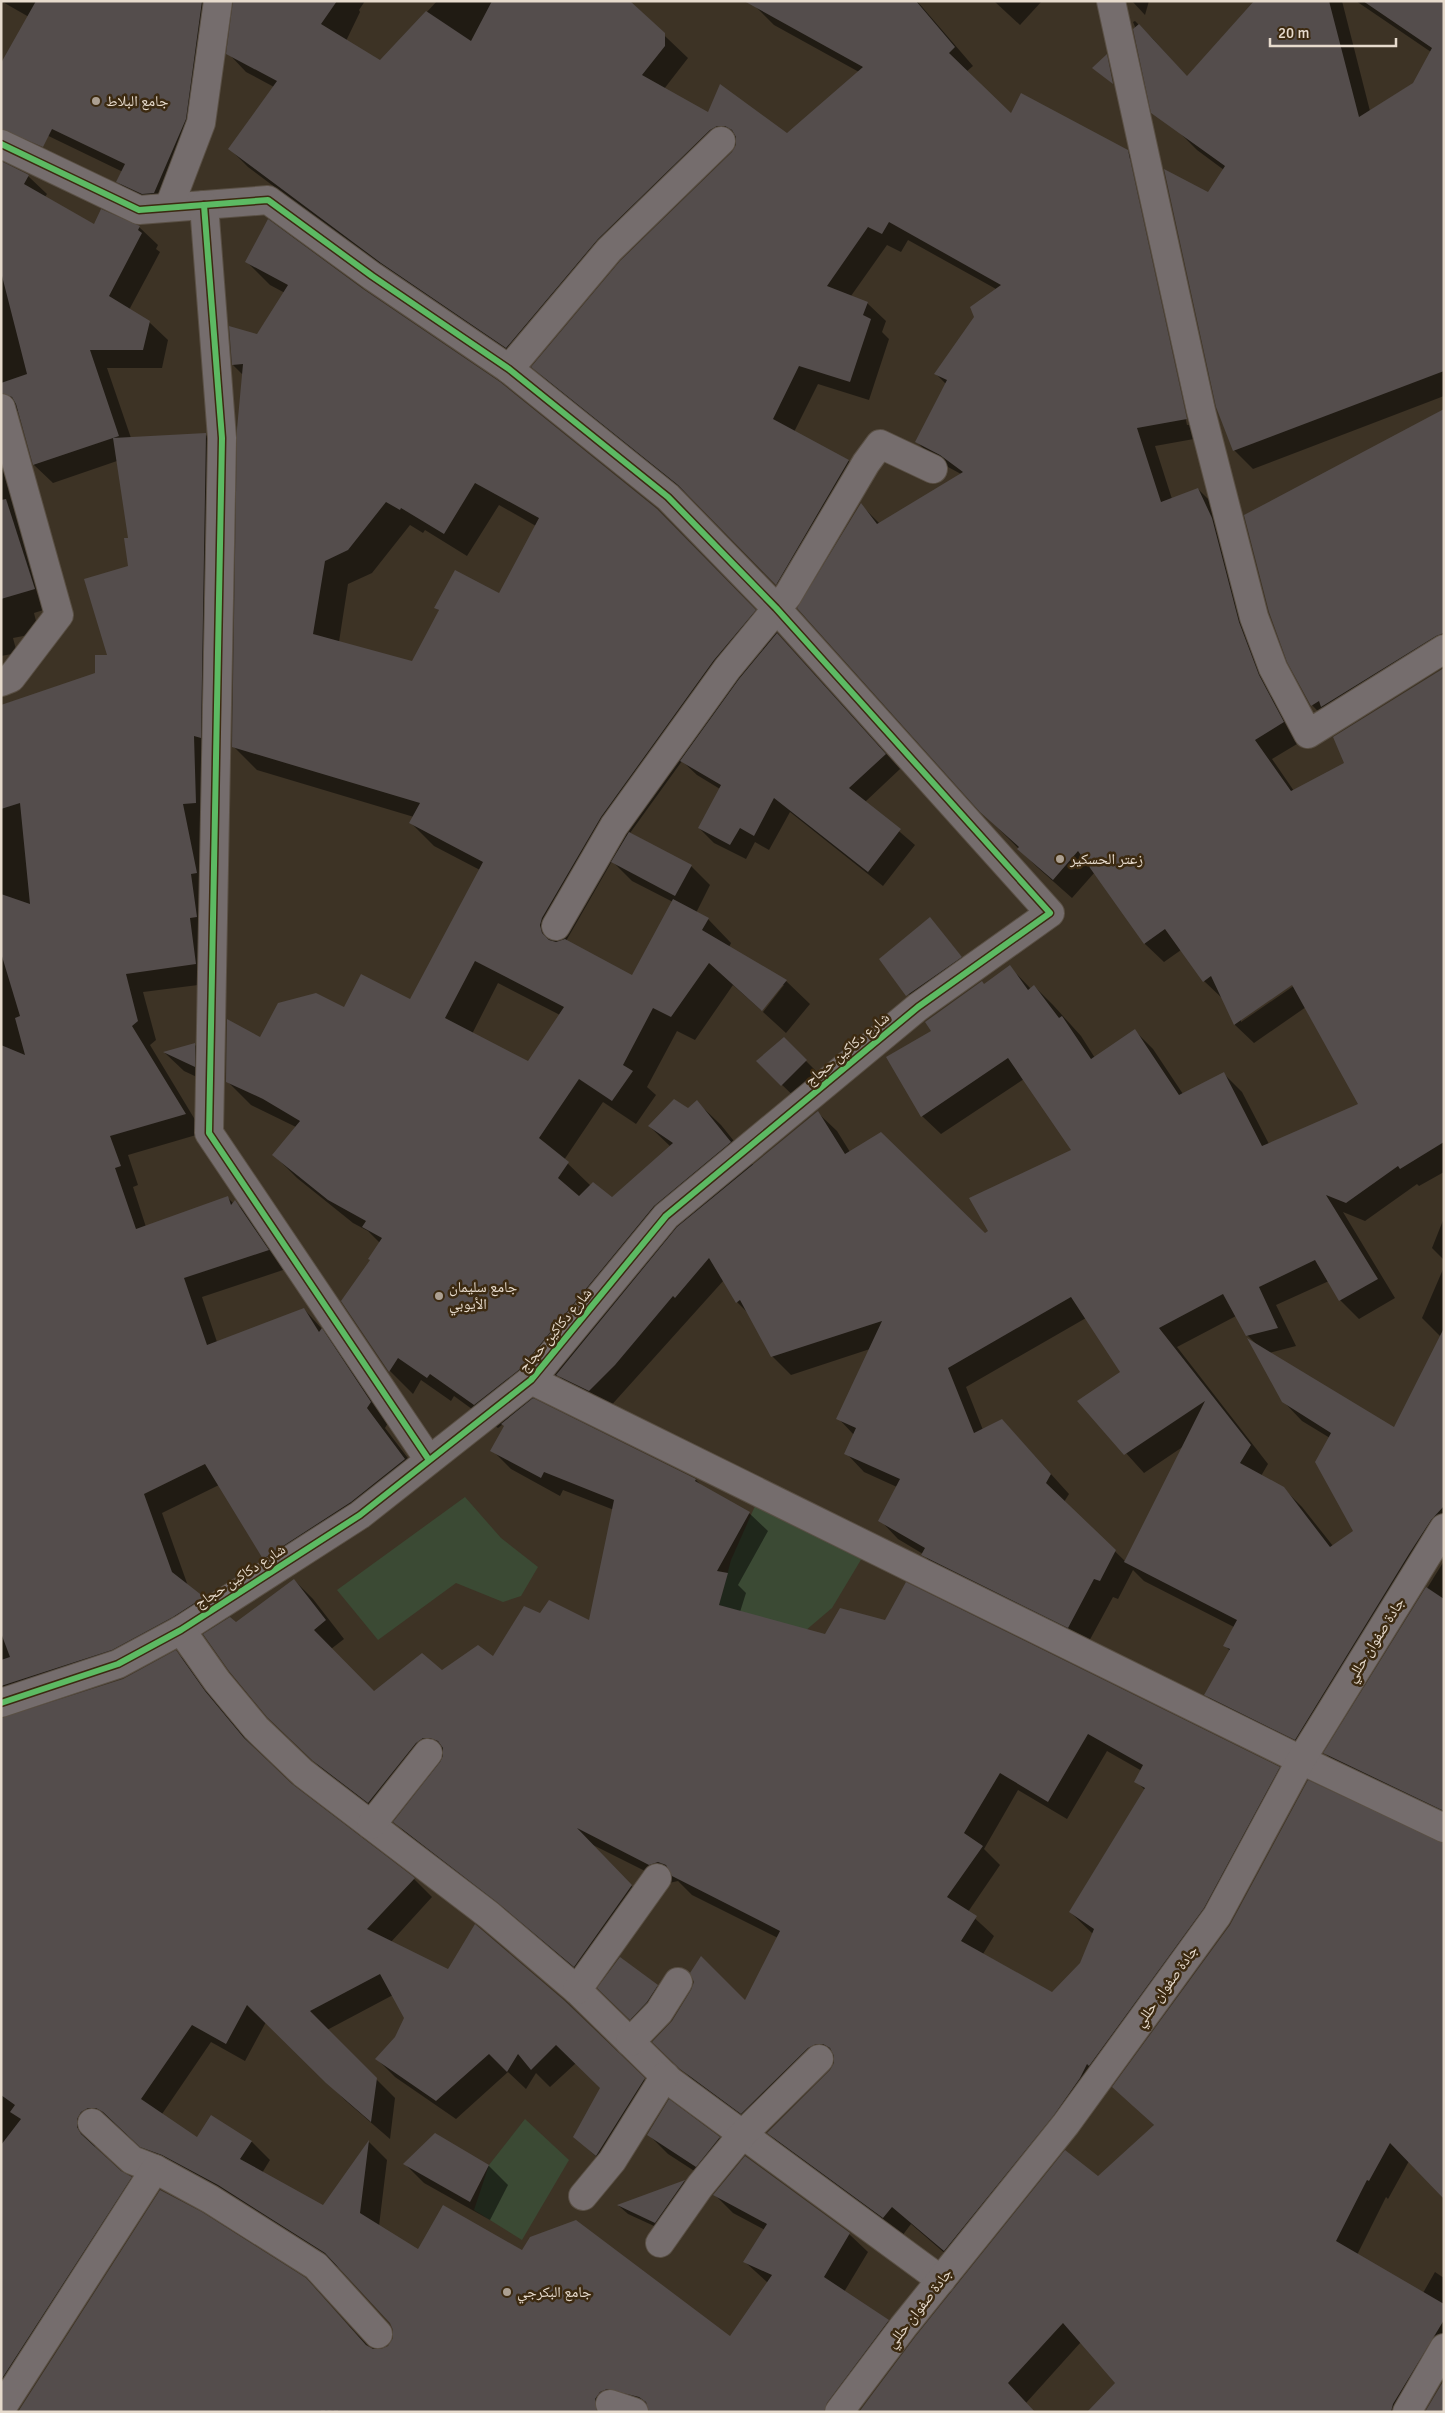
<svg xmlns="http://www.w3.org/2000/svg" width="1445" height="2413" font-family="Signika,'Noto Naskh Arabic',sans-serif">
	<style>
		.green { fill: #3b4a34 }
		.shadow { fill: #0007; fill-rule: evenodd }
		.building { fill: #544d4c; fill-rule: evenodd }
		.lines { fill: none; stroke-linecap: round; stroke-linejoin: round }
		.street-casing { stroke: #5a5045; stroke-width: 30 }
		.path { stroke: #716966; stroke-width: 3; stroke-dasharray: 4 2.5; stroke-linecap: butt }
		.street { stroke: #756d6d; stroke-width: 28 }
		.cycleway-casing { stroke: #3c2a11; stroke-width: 9 }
		.cycleway { stroke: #5cba63; stroke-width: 6 }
		.poi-dot { fill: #aca092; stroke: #3c2a11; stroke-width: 2 }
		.labels { text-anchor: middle; stroke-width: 5; stroke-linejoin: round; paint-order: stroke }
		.poi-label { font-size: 15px; fill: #e7dbcd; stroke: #3c2a11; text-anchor: start }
		.street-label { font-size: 15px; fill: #e7dbcd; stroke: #3c2a11 }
	</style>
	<rect width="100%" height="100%" fill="#3d3325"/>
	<g class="green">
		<path d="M465,1497L501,1538L538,1567L521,1596L503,1602L456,1583L378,1640L337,1590Z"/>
		<path d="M755,1506L862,1558L832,1608L805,1631L719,1605L731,1560Z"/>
		<path d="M525,2119L569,2160L522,2240L474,2210L489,2165Z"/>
	</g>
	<g class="shadow">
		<path d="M1,1H365L359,10L360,12L346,41L381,62L437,1H615L647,19L688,58L664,89L708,113L787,134L859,72L774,25L756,7L758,1H917L973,66L966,72L1011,115L1127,151L1146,170L1205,437L1155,446L1172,499L1198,489L1217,508L1302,741L1272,759L1294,791L1346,763L1444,669V1172L1419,1186L1417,1184L1365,1221L1343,1212L1395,1298L1359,1319L1340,1300L1329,1281L1276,1305L1296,1346L1269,1353L1394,1429L1441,1337L1422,1318L1444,1267V1547L1314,1757L1224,1713L1205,1694L1230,1651L1225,1645L1234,1627L1144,1581L1133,1570L1118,1599L1113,1597L1087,1645L941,1573L923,1554L898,1539L880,1520L897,1487L864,1472L846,1453L854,1435L838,1418L870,1349L791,1375L772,1356L749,1314L737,1302L724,1280L608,1409L576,1393L558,1375L533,1400L696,1480L703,1487L749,1513L768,1531L738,1585L746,1593L740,1612L1279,1768L1297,1786L963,2269L911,2224L902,2236L787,2151L768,2133L831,2070L837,2061L827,2066L760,2132L700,2087L654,2042L745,2002L778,1938L692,1895L678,1881L669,1883L591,1844L650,1905L593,1985L519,1921L413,1841L395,1822L444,1756L435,1761L387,1821L333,1780L288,1736L236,1624L294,1580L313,1599L344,1639L331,1649L374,1693L494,1658L540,1614L590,1622L614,1510L563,1490L560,1496L511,1469L492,1450L505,1427L503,1424L498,1428L454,1396L451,1401L421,1380L413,1394L390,1371L342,1301L371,1261L380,1243L368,1231L353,1223L297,1178L274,1155L296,1127L251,1105L227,1081L260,1038L344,1009L411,1001L480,870L434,846L411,823L414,817L257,770L233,746L243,375L233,365L257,335L285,293L270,285L247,262L268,221L681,534L778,634L900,769L865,802L915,845L883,886L790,812L769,850L755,842L746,859L714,843L699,828L720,789L697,775L682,761L630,833L691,866L710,885L696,913L708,919L731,943L729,947L786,981L810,1004L786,1033L763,1012L784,985H781L761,1010L733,985L695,1040L677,1031L647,1087L656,1095L636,1124L603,1102L564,1160L591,1186L612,1199L671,1147L649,1126L688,1109L697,1102L721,1125L754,1166L818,1113L837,1131L850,1152L985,1235L1073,1151L1024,1079L941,1134L922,1116L933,1032L984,985L1010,967L1031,989L1034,986L1053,1005L1081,1036L1095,1058L1135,1031L1153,1049L1183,1094L1224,1074L1242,1092L1269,1144L1360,1105L1306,1007L1254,1043L1235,1025L1223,999L1204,981L1181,950L1164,962L1145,944L1095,872L1072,898L1037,867L981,811L861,505L880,524L961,474L935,460L917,442L947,385L935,373L996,289L908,240L901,252L887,245L851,296L867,303L886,321L882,332L889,339L869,400L818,384L794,432L849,461L867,480L795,603L696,501L551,385L533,367L733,153L739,143L729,148L617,257L525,366L401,282L248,167L230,149L274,87L246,72L228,53L235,4L230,5L173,211L136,200L118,182L123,172L3,114L29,17ZM1128,159H1131L1189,425H1187ZM499,505L536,526L500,595L436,608L440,611L412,663L339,642L348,584L372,573L410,525L423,533L425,530L467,556ZM612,861L632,881L673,902L633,977L566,941ZM1297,981L1298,983L1241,1022V1019ZM498,983L560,1015L528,1063L472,1034ZM1236,1316L1247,1335L1255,1343L1283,1401L1302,1421L1330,1438L1355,1532L1333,1546L1302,1507L1283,1488L1261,1476L1268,1464L1177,1347ZM1086,1318L1122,1372L1079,1401L1144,1473L1184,1446L1126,1562L1064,1502L1069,1494L1002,1420L983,1430L966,1387ZM1107,1751L1142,1771L1136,1781L1145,1790L1070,1912L1093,1934L1081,1964L1052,1993L983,1954L994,1936L968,1912L1000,1865L984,1849L1018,1790L1067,1819Z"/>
		<path d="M994,1H1042L1020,25Z"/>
		<path d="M1132,1H1149L1145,15Z"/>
		<path d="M1255,1H1342L1370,111L1414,83L1431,52L1356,1H1444V396L1253,469L1234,450L1209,194L1224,170L1197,150L1178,131L1133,22L1135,21L1153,39L1187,77Z"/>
		<path d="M1,163L28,176L47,194L45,197L94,225L139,227L158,245L156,249L160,252L129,310L149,322L168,340L162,368H107L131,438L205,434L224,453L214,821L201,822L214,891V983L143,992L156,1040L150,1045L203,1133L128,1155L138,1185L133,1187L146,1227L228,1198L234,1204L235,1202L254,1220L286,1269L202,1297L217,1342L304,1309L340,1349L389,1421L385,1428L423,1478L283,1576L264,1558L219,1485L162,1513L188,1586L221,1616L8,1711L4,1719L123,1680L176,1652L195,1670L223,1711L259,1754L291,1785L414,1879L432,1897L391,1942L448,1971L566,2002L663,2098L615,2174L575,2137L601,2088L576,2063L550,2087L536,2073L526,2089L508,2072L456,2119L395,2077L377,2059L396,2038L406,2018L393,1995L327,2030L395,2098L390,2139L346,2101L266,2022L245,2061L211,2042L162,2114L197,2139L252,2142L270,2160L262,2173L323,2207L369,2142L387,2160L379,2226L419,2251H522L730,2337L768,2283L745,2262L765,2230L733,2213L715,2195L849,2234L868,2252L844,2292L888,2321L907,2339L852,2412H648L634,2407L617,2412H19L305,2279L370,2348L382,2350L389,2347L394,2340L395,2331L391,2323L341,2269L238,2204L160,2165L116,2126H107L95,2138V2147L121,2173L131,2178L149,2196L1,2412V713L96,674L108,656L130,567V539L117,461L53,483L34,465L18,411H15L53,607L34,613L39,633L13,638L17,653L1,656Z"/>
		<path d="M1444,410V661L1330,724L1312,705Z"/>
		<path d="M930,919L970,967L917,1005L881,959Z"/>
		<path d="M784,1039L825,1080L802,1104L757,1061Z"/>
		<path d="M195,1045L214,1064V1085L184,1071L165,1053Z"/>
		<path d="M1444,1218V1260L1432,1248Z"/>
		<path d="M1444,1561V1819L1344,1772L1325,1753Z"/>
		<path d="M1444,1844L1409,2161L1388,2199L1386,2197L1357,2255L1423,2293L1435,2272L1444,2278V2368L1418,2412H1089L1116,2383L1081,2342L1026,2403L1034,2412H859L1065,2152L1098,2177L1155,2126L1114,2087Z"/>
		<path d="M657,1986L667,1995L640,2028L599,1988Z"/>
		<path d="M669,2101L719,2138L739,2157L716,2185L668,2154L648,2134Z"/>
		<path d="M435,2135L489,2166L508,2185L490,2220L424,2183L405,2164Z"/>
		<path d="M684,2181L693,2190L665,2231L628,2214L619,2206Z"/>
	</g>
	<g class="building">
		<path d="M36,1H202L186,119L154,193L142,194L116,182L125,164L52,129L43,147L1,129V63Z"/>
		<path d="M233,1H337L321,24L380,60L426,11L471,41L492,1H630L665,33V46L642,75L708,112L720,84L787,133L863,67L744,1H916L955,47L949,53L1011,113L1021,93L1128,150L1187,419L1137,428L1161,502L1198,488L1212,518L1239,622L1259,675L1284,722L1255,740L1291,791L1344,763L1333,737L1444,668V1142L1400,1169L1398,1166L1346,1203L1326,1195L1378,1279L1339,1301L1315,1260L1259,1287L1278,1328L1246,1336L1223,1294L1159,1328L1251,1445L1240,1463L1284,1487L1330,1547L1353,1531L1315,1462L1331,1433L1282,1402L1247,1338L1394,1427L1444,1328V1506L1431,1520L1409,1554L1295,1740L1204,1695L1230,1649L1223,1646L1237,1620L1124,1562L1205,1401L1124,1455L1077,1401L1120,1372L1071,1297L948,1368L974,1433L1002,1419L1051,1474L1046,1483L1116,1550L1100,1581L1094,1579L1068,1628L921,1555L925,1548L878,1521L900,1479L844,1454L856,1428L836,1419L882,1321L771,1357L740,1300L736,1303L709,1258L675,1298L673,1296L615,1365L589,1391L556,1375L677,1227L818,1111L845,1154L881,1132L985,1233L988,1231L969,1198L1071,1150L1008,1058L921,1117L886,1057L931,1031L925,1022L982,981L984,984L1010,965L1028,990L1034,985L1059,1018L1062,1016L1091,1059L1135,1029L1179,1095L1224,1072L1262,1146L1358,1104L1292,985L1234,1025L1211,976L1203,982L1165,929L1144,944L1078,851L1053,880L1017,849L1019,847L980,812L797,608L861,503L877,524L963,472L940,455L915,442L947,380L934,374L974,317L970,307L1001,285L889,222L882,234L868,227L827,286L868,302L863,315L871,319L850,382L799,366L773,419L849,460L776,585L678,485L531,367L620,261L732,152L736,145V137L732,130L725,126H717L710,130L598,239L506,348L381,263L228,149L277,81L226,54Z"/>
		<path d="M1254,1H1329L1359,117L1413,83L1432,48L1363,1H1444V371L1233,451L1216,407L1164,169L1208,192L1225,166L1151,113L1133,29L1139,24L1187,76Z"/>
		<path d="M1107,54L1113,84L1092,68Z"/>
		<path d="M1,161L29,175L24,184L94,224L101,209L140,226L138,230L142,233L109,296L150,321L143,350H90L119,436L33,465L16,404L12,397L1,393V383L27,374L1,272Z"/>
		<path d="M268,219L363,289L500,382L657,509L756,610L714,660L601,817L542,918L540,925L542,933L549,940L556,942L565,939L632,975L673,899L709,918L702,930L787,980L762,1011L709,963L671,1017L653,1008L623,1065L633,1071L612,1101L579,1079L539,1138L569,1162L558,1178L579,1196L593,1182L612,1197L673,1143L648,1126L674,1099L688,1108L697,1100L731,1142L654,1206L520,1369L474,1405L430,1374L427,1378L398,1358L389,1372L341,1301L370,1260L368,1259L382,1238L362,1227L366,1221L328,1200L272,1155L300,1121L263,1099L226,1082L227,1019L260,1037L278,1003L316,993L344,1007L361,974L410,999L483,862L409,823L420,803L232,747L237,429L243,364L232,365L229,326L257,334L288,285L245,262ZM475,483L539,518L499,593L455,570L434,608L439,610L412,661L313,634L325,561L348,550L386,502L400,510L401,508L444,534ZM475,961L564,1007L528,1061L445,1018Z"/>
		<path d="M1444,409V633L1436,636L1321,707L1319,701L1311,706L1287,662L1269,612L1244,515Z"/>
		<path d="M206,433L201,738L194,736L196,803L183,804L197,873L191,874L197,917L190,918L196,964L126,974L138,1021L132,1026L186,1114L110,1136L121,1166L115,1168L136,1229L228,1196L231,1205L235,1200L269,1250L184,1278L207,1345L304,1308L319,1332L322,1328L371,1402L367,1408L405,1459L351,1502L263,1559L205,1464L144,1494L172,1572L204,1597L173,1617L112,1650L1,1686V1660L10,1657L1,1633V1045L25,1055L15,1018L20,1016L1,953V894L30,904L20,803L1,809V705L95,673V655H107L84,579L128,566L124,538H128L113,438Z"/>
		<path d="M6,499L35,589L1,599V500Z"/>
		<path d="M777,633L886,754L849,788L901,829L868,872L774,798L754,836L740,828L730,845L698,828L721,785L680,761L739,679Z"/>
		<path d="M629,832L692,865L675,896L611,862Z"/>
		<path d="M930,917L962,957L906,996L879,959Z"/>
		<path d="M784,1037L807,1060L781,1086L756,1061Z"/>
		<path d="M195,1043V1067L163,1052Z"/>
		<path d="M533,1398L696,1479L695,1481L750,1512L717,1571L728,1573L719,1605L825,1634L840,1608L885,1620L906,1582L1280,1767L1204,1908L1089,2066L1087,2064L1080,2078L1054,2115L944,2251L892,2207L883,2218L767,2133L830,2070L834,2063V2056L830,2048L823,2044H816L808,2048L741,2114L680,2069L652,2042L672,2021L691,1990L694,1982L690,1973L701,1956L745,2000L780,1931L672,1876L666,1865L658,1862L649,1865L577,1828L632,1885L574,1967L498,1903L393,1822L440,1762L443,1756V1748L438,1741L430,1738H423L416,1743L368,1803L313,1761L267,1717L229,1671L203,1634L230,1617L236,1622L294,1579L326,1620L314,1630L374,1691L422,1653L442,1670L478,1645L493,1656L524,1606L540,1613L549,1600L589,1620L614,1500L544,1472L541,1478L490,1451L504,1426L501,1424ZM1088,1734L1143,1765L1134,1782L1145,1788L1069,1912L1094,1929L1080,1963L1052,1992L961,1941L977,1916L947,1897L983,1846L964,1833L1000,1773L1048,1802Z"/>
		<path d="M1426,1587L1444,1599V1811L1323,1753Z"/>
		<path d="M176,1650L205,1691L244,1738L292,1784L415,1878L367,1929L448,1969L475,1924L566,2002L645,2078L596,2156L573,2137L600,2088L556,2045L531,2070L518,2054L507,2072L489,2054L436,2101L375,2059L395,2037L404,2018L380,1974L310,2011L377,2078L371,2122L326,2083L247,2005L226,2044L192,2025L141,2099L197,2137L211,2115L252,2141L240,2159L323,2205L369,2140L360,2213L418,2249L443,2205L522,2250L530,2237L576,2220L730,2336L772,2275L743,2262L767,2224L713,2195L745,2156L850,2233L824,2277L889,2320L827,2403L824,2412H649L646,2402L639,2397L607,2389L600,2392L595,2399L597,2412H18L160,2190L202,2212L306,2278L366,2345L373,2349H381L388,2346L393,2338V2330L390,2323L325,2253L218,2185L162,2155L140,2147L103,2112L96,2108H88L81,2112L77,2119V2127L81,2134L121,2171L132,2177L1,2380V2145L21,2119L10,2112L15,2105L1,2095V1718L123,1679Z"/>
		<path d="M1308,1780L1444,1843V2199L1390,2143L1369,2181L1367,2180L1336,2241L1444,2304V2320L1393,2404L1391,2412H1087L1115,2383L1063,2323L1008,2383L1035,2412H859L915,2337L1065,2150L1098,2176L1154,2125L1112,2087L1230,1925Z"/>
		<path d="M620,1957L658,1985L647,2002L630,2020L597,1988Z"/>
		<path d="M669,2099L720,2137L696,2167L647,2135Z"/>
		<path d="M435,2133L489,2165L470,2202L403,2164Z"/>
		<path d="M685,2180L655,2223L617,2205Z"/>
		<path d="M1444,2380V2412H1425Z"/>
	</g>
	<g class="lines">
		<defs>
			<g id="street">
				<path d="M1111,1L1201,411L1254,617L1273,668L1308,734L1444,649"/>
				<path d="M1,144L139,210L268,200L372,276L509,369L668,497L776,608L1050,913L918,1007L666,1216L531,1380L360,1515L181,1630L118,1664L1,1703"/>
				<path d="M204,205L222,438L209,1133L429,1460"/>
				<path d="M169,207L201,123L218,1"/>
				<path d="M509,369L609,250L721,141"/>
				<path d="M1,408L59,615L11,678L1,682"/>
				<path d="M556,926L614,826L727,669L788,595L866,463L880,444L933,469"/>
				<path d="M531,1380L1301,1760L1444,1828"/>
				<path d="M181,1630L217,1681L256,1728L303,1773L489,1915L577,1990L670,2081L941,2280"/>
				<path d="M371,1825L428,1753"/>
				<path d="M577,1990L657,1878"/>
				<path d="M630,2042L659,2012L678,1982"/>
				<path d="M92,2123L132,2160L155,2169"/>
				<path d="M583,2196L612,2161L665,2076"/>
				<path d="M660,2243L700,2186L742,2135L819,2059"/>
				<path d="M610,2404L634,2412"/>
				<path d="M1,2409L155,2169L210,2199L316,2266L378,2334"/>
				<path d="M839,2412L903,2327L1066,2124L1217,1916L1301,1760L1444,1528"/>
				<path d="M1407,2412L1444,2348"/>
			</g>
		</defs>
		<use href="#street" class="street-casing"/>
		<path class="path" d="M321,2412H340"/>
		<use href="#street" class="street"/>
		<defs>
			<g id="cycleway">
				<path d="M1,144L139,210L268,200L372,276L509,369L668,497L776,608L1050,913L918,1007L666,1216L531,1380L360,1515L181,1630L118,1664L1,1703"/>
				<path d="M204,205L222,438L209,1133L429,1460"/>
			</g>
		</defs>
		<use href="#cycleway" class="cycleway-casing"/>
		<use href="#cycleway" class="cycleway"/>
	</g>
	<g class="poi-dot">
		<circle cx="96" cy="101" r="5"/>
		<circle cx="1060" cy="859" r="5"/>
		<circle cx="439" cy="1296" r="5"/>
		<circle cx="507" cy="2292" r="5"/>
	</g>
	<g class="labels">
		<g class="poi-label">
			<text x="106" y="106">جامع البلاط</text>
			<text x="1070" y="864">زعتر الحسكير</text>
			<text x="449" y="1292">جامع سليمان<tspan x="449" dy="17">الأيوبي</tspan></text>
			<text x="517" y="2297">جامع البكرجي</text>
		</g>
		<g class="street-label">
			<text transform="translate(847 1049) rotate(-40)" y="5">شارع دكاكين حجاج</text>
			<text transform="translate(555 1330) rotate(-50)" y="5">شارع دكاكين حجاج</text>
			<text transform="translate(240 1576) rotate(-33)" y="5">شارع دكاكين حجاج</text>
			<text transform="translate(1375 1640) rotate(-58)" y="5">جادة صفوان حللي</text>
			<text transform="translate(1166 1986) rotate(-54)" y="5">جادة صفوان حللي</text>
			<text transform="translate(919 2308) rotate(-52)" y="5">جادة صفوان حللي</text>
		</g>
	</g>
	<rect width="1445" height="2413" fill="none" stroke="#e7dbcd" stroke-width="5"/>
	<path d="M1270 38v8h126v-8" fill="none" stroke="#e7dbcd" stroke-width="2.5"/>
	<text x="1278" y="38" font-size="15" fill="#e7dbcd" stroke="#3c2a11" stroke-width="4" paint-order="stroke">20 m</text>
</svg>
